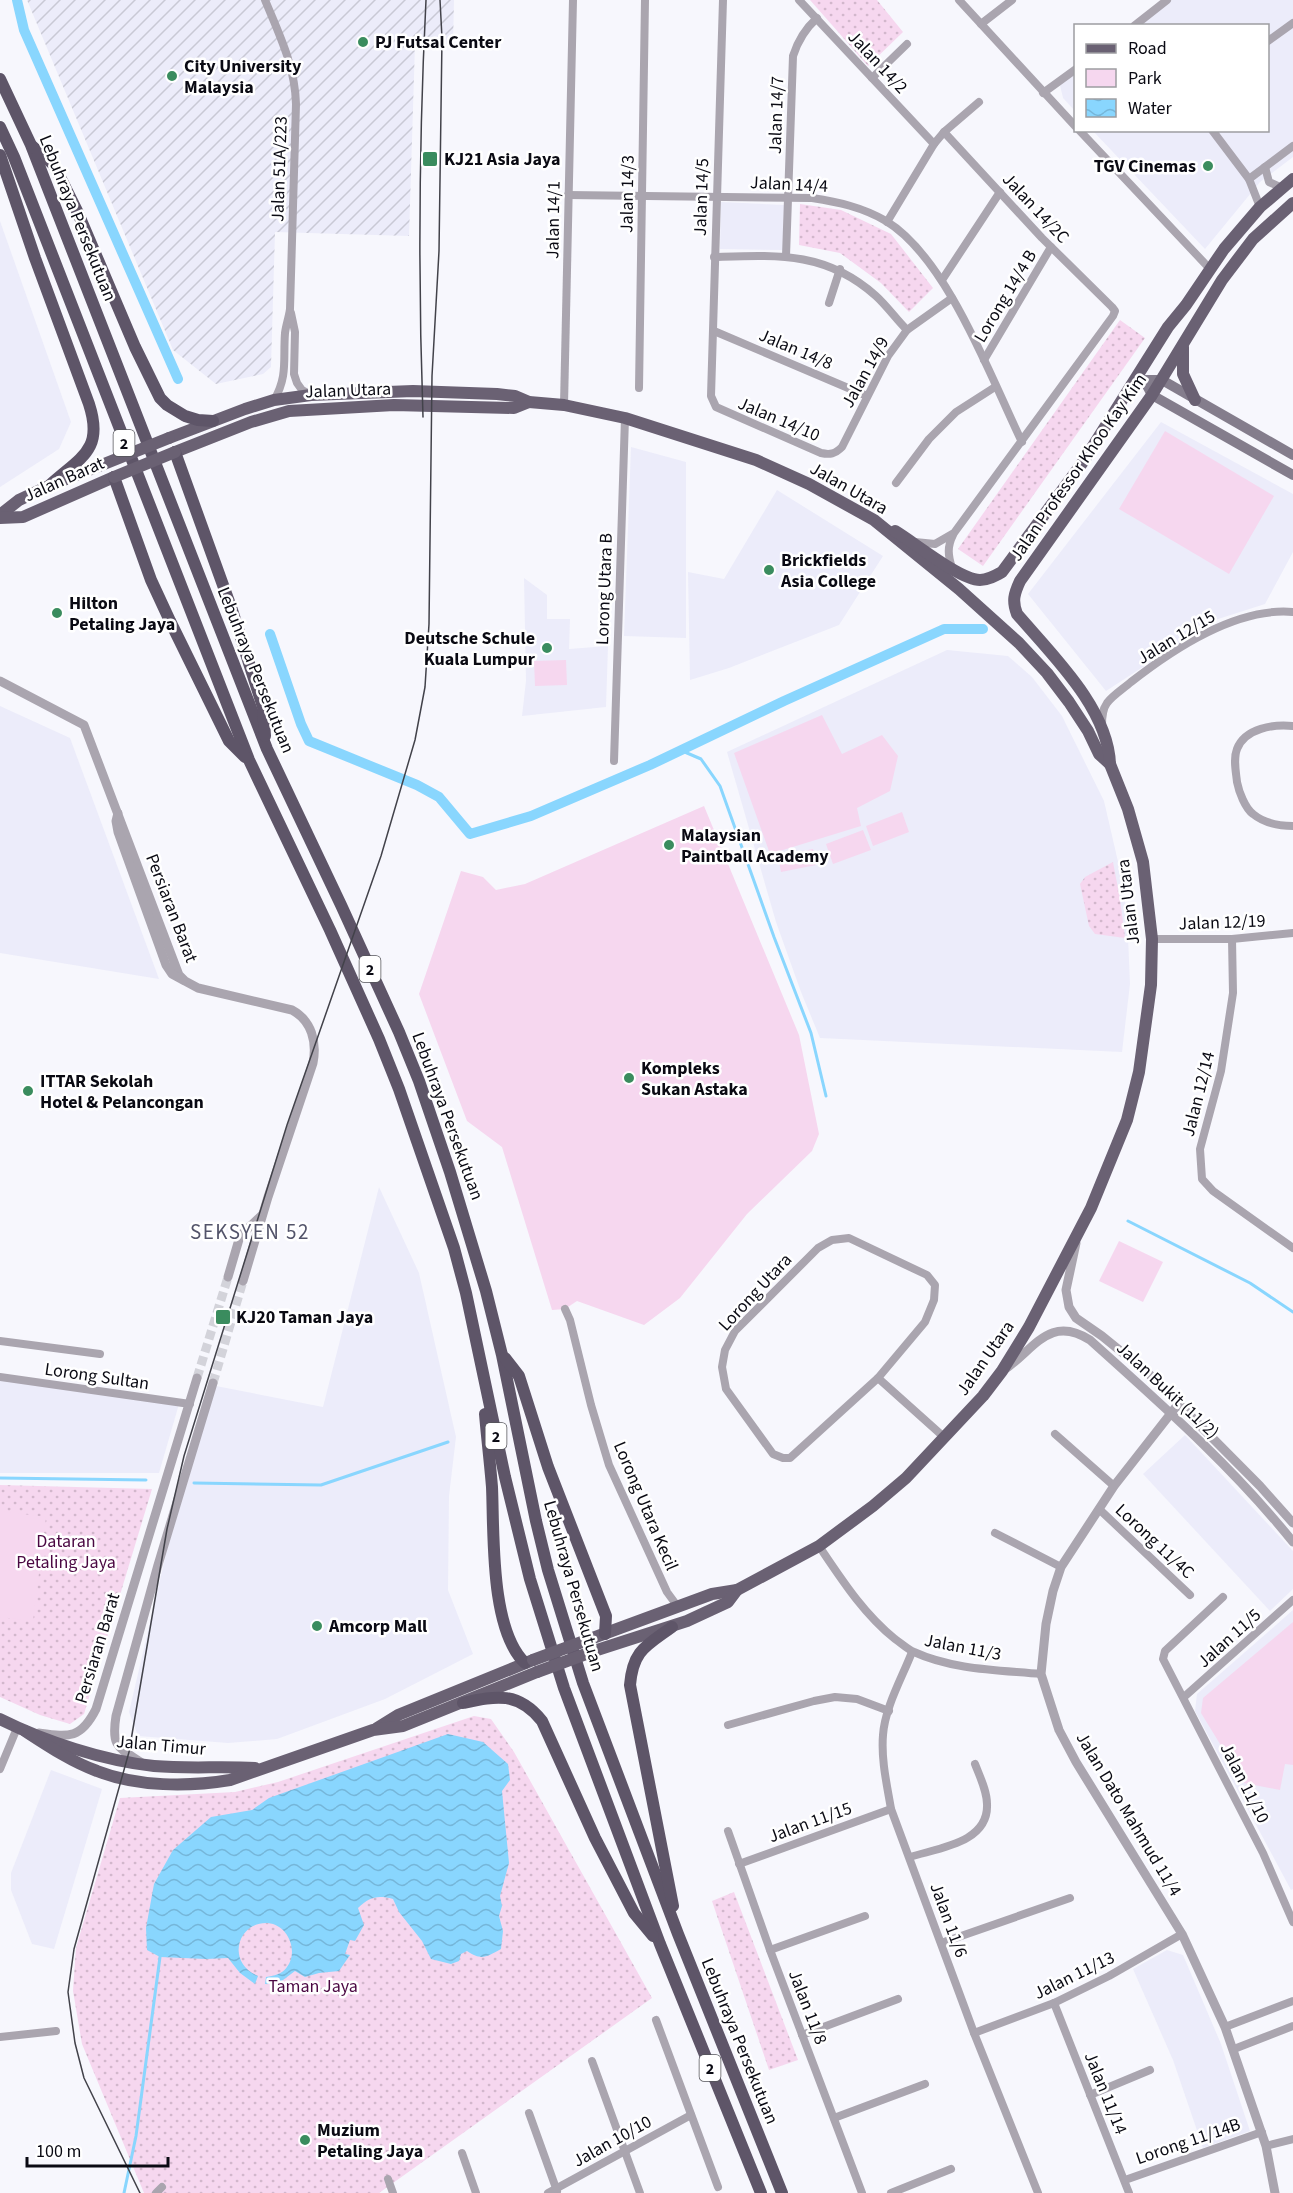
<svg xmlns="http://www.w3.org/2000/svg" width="1293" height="2193" font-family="'Source Sans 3',sans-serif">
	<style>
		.built { fill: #ececfa }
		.industrial { fill: url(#industrial-furrows) }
		.green { fill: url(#green-dots) }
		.pitch { fill: #f6d7ef }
		.water { fill: url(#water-waves) }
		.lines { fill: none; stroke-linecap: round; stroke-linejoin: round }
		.stream { stroke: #89d6fe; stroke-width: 3 }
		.canal { stroke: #89d6fe; stroke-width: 10 }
		.tertiary-tunnel { stroke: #d3d3da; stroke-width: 9; stroke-dasharray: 9 4.5; stroke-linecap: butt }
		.minor { stroke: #aaa5af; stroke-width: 8 }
		.tertiary { stroke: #aaa5af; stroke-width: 9 }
		.secondary { stroke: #847d8c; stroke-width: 10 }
		.primary { stroke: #6a6173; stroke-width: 12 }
		.trunk { stroke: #5e5568; stroke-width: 12 }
		.tram { stroke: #42424a; stroke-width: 1.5 }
		.primary-bridge { stroke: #6a6173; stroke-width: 12 }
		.poi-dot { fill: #3a8c5e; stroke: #fff; stroke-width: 2 }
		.labels { text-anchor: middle; stroke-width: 5; stroke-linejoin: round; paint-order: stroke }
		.shield { fill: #fff; stroke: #54545a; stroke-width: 1.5 }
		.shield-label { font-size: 16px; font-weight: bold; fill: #0a0a13 }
		.poi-label { font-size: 18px; font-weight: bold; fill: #0a0a13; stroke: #fff; text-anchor: start }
		.street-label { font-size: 18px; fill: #0a0a13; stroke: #fff }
		.park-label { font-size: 18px; fill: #4a0742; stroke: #fff }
		.quarter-label { font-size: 21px; letter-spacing: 1.5px; fill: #53546a; stroke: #fff }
	</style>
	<defs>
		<pattern id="industrial-furrows" width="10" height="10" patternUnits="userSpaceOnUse" patternTransform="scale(1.5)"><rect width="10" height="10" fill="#ececfa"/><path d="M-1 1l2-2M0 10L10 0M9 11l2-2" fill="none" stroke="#c9c9d5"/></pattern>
		<pattern id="green-dots" width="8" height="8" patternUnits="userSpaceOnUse" patternTransform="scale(1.5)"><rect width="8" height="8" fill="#f6d7ef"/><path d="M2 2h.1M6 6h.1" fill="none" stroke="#d2b7cc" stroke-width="1.8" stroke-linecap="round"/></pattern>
		<pattern id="water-waves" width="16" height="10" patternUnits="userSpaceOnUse" patternTransform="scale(1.5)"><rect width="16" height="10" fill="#89d6fe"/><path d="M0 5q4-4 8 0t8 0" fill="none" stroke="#75b6d9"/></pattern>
	</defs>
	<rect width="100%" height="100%" fill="#f7f7fd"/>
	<g class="built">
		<path d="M1172,0H1293V157L1260,182L1205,249L1093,131L1268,130V26L1139,25Z"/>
		<path d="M1075,74V111L1063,98L1060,85Z"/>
		<path d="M721,202L784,205L783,250L720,249Z"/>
		<path d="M0,221L71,422L59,449L0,487Z"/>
		<path d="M1161,422L1293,494V552L1265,604L1215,620L1106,691L1028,594Z"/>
		<path d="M631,447L686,462V638L624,636Z"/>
		<path d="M777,490L883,556L839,625L729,668L690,680L688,572L724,579Z"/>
		<path d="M524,578L547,595V619H570L569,649L608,646L606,707L522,716L526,681Z"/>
		<path d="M947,650L1008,656L1032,677L1062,716L1104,801L1119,866L1127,913L1130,984L1122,1052L820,1038L801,992L776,922L727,752Z"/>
		<path d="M0,706L70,738L159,979L0,953Z"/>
		<path d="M379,1187L419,1273L456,1437L449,1496L448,1590L473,1654L385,1699L277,1739L228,1743L138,1736L129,1712L167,1550L216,1386L323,1407Z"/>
		<path d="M0,1380L179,1404L159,1473H0Z"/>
		<path d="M1185,1435L1293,1551V1589L1270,1611L1143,1474Z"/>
		<path d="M1293,1610V1889L1291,1890L1195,1711L1197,1694Z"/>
		<path d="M51,1770L102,1789L54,1949L32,1944L11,1890V1873Z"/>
		<path d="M1167,1950L1183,1955L1221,2044L1250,2131L1203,2148L1173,2060L1133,1969Z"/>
	</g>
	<path class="industrial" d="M27,0H454L453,44H415L409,236L275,232L271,367L263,374L216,384L173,350Z"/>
	<g class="green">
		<path d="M810,0H877L903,32L868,66Z"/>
		<path d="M800,204L841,210L891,234L933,288L909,312L881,283L840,253L799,245Z"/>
		<path d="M1120,320L1145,338L983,566L958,549Z"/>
		<path d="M1113,862L1120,899L1125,938L1095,934L1089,926L1080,884L1085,877Z"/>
		<path d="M0,1485L152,1489L84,1714L70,1724L40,1715L0,1697Z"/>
		<path d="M474,1716L491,1719L514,1752L652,1998L379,2193H144L82,2044L73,1991L76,1948L120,1798L235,1792L278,1782Z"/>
		<path d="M734,1892L798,2060L769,2070L712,1901Z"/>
	</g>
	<g class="pitch">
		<path d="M1165,431L1274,496L1229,574L1119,509Z"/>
		<path d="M566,660L567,685L535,686L534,661Z"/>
		<path d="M822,715L842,754L882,735L898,756L890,791L857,808L861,826L770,854L734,753Z"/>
		<path d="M704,806L799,1035L819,1134L812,1151L747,1214L680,1298L644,1325L577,1301L565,1309L552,1310L502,1147L467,1121L419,994L461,871L483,877L496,890L525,884Z"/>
		<path d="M902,812L909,832L873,846L866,826Z"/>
		<path d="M863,830L871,850L833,864L826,844Z"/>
		<path d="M813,849L816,865L781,872L778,856Z"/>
		<path d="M1119,1241L1163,1262L1143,1302L1099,1281Z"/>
		<path d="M0,1511L46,1517L33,1621L0,1617Z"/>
		<path d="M1293,1622V1765L1285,1764L1280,1790L1244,1783L1201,1713L1203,1698Z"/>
	</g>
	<path class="water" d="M448,1734L483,1742L508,1764L510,1780L502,1791L509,1863L500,1896L502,1906L499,1916L503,1931L501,1949C486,1957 482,1961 467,1951L461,1954L459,1961L451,1964L431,1959L422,1941L399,1912L393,1899C377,1895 370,1897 358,1908L364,1925L355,1941L350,1940L345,1954L350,1955L339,1971L319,1973L305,1977L295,1971L279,1983L265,1984L266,1977C274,1976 282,1974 287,1967C299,1951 288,1925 268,1923C238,1921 225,1962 258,1976L255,1984L240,1973L228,1958L206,1959L160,1957L147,1950L146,1928L154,1884L173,1850L211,1817L252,1810L269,1798Z"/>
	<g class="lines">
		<g class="stream">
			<path d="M680,750L701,759L720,786L774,937L811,1033L826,1096"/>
			<path d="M1128,1221L1250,1283L1293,1312"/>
			<path d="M0,1478L146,1480"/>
			<path d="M194,1483L321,1485L448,1442"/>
			<path d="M124,2193L136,2136L160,1957"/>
		</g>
		<g class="canal">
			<path d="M17,0L24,30L178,379"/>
			<path d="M270,634L301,724L309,741L417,785L439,797L470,834L531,816L650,765L784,701L944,629H983"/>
		</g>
		<g class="tertiary-tunnel">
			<path d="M197,1378L228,1277"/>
			<path d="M213,1383L243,1281"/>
		</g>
		<g class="minor">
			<path d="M265,0C279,34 295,66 296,104L290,309C289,317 286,325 285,333C283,359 288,377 274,400"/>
			<path d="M723,0L711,396L716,407L821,453C830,455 835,454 842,447L888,356L907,330L952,298"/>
			<path d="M799,0L934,144"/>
			<path d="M959,0L1076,127"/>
			<path d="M981,24L1012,0"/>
			<path d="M1134,26L1167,0"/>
			<path d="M1268,41L1293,23"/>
			<path d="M872,78L907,44"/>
			<path d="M1043,93L1076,69"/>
			<path d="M1079,130L1210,269"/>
			<path d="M1212,130L1249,179L1260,207"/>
			<path d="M1265,167L1269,182L1282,188"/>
			<path d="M1249,179L1293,146"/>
			<path d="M568,195L812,198C838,202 862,207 886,221C947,258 991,378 1022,442"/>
			<path d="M887,222L934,144L944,132L979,102"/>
			<path d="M786,256L793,56C798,40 805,29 817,18"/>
			<path d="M714,257C776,255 826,251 876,296C887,306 896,319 907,330"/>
			<path d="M942,280L1000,192"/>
			<path d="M829,303L840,269"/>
			<path d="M291,313L295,332L294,374L297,383L302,390L311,395"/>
			<path d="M714,331L867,396"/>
			<path d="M984,360L1051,247"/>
			<path d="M639,388L645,0"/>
			<path d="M564,405L573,0"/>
			<path d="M896,483L929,439L956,412L995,387"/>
			<path d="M915,542L935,544L954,533L1113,316L1115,311L1112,307L1042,238L944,132"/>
			<path d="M952,568C948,555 947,547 953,535"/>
			<path d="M1102,725C1102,718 1102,710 1107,703C1113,695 1123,689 1131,682C1173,649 1237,607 1293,612"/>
			<path d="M1293,726C1274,724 1245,728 1237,749C1233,759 1236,772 1237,782C1239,792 1245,808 1253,814C1264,823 1280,826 1293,826"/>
			<path d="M614,761L625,418"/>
			<path d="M1152,939H1232L1293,933"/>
			<path d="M1232,939L1233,993L1221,1071L1200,1149L1202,1179L1213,1191L1293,1248"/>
			<path d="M849,1238L927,1275L935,1285L934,1300L925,1322L878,1378L790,1458H783L773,1454L726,1389L722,1367L725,1350L735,1331L818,1248L832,1240Z"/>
			<path d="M565,1309L570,1320L591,1405L609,1465L667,1592L678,1607"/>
			<path d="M0,1341L100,1354"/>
			<path d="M0,1377L190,1404"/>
			<path d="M878,1378L945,1438"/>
			<path d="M1055,1434L1114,1486"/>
			<path d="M1099,1509L1190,1595"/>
			<path d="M995,1533L1061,1567"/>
			<path d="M819,1546C842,1580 863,1613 895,1639C901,1643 907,1649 914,1652C953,1670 1000,1670 1041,1674"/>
			<path d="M1223,1597L1165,1651L1163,1659L1263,1853L1293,1922"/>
			<path d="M912,1652C902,1678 885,1707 883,1735C881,1760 887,1785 891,1809L974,2033L1038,2193"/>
			<path d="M1184,1697L1293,1600"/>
			<path d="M728,1725L814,1701L835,1697L857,1699L889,1711"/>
			<path d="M0,1769L17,1728"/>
			<path d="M728,1831L770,1950L862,2193"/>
			<path d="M910,1857C938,1848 989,1843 987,1804C987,1791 980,1777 975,1764"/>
			<path d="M739,1864L891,1809"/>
			<path d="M941,1943L1070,1898"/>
			<path d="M770,1950L865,1916"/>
			<path d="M1054,2003L1129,2193"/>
			<path d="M656,2020L718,2187"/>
			<path d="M1225,2027L1293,2001"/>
			<path d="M974,2033L1054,2003L1109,1976L1182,1934"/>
			<path d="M802,2035L898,1999"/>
			<path d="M0,2037L56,2031"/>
			<path d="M1234,2049L1293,2026"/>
			<path d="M592,2061L640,2193"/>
			<path d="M1090,2095L1150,2070"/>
			<path d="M529,2113L557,2191"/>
			<path d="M834,2118L925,2084"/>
			<path d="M1266,2146L1293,2139"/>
			<path d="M462,2153L476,2193"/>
			<path d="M388,2179L393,2193"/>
			<path d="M1125,2180L1262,2132"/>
			<path d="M156,2193L162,2187"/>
			<path d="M548,2193L691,2115"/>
			<path d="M891,2193L951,2169"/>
		</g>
		<g class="tertiary">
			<path d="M0,681L84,725L179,975L185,981L198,988L292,1010C312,1021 317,1042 313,1063L268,1197L243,1281"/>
			<path d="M118,813L116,821L118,832L166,965L172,974L183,980"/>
			<path d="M1076,1243L1066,1290L1069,1307L1076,1318L1102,1336L1150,1375L1260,1486L1293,1523"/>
			<path d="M228,1277L240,1236L262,1215"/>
			<path d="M1004,1370C1034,1350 1049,1314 1090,1340C1161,1404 1233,1467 1293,1542"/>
			<path d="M1179,1403L1114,1486L1061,1567L1053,1591L1046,1624L1041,1674L1059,1730L1076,1762L1182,1934L1225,2027L1266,2146L1275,2193"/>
			<path d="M39,1733C69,1737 81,1739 96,1709L197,1378"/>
			<path d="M142,1763C118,1747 111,1747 116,1716L158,1565L213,1383"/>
		</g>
		<path class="secondary" d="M1293,455L1162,380H1144L1152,395L1293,475"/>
		<g class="primary">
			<path d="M1183,347V374L1195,400"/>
			<path d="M169,438L245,409L274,400L311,395L413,391L497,394L515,396L529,402L564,405L625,418L756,460L809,484L874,520L959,589L1019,643L1047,673L1069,702L1088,731L1099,754L1110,764L1128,809L1143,862L1152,939L1151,985L1139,1072L1127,1120L1091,1208L1029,1327L1002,1371L983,1396L906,1478L873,1506L819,1546L737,1590L712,1594L590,1639"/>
			<path d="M175,452L251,422L289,411L394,405L514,408L529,402"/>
			<path d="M0,515L19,500L49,486"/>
			<path d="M0,518L23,517L114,477"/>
			<path d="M895,531C915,543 960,580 980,580C988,580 995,576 1002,572L1083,462L1168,327L1186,305L1224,249L1260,207L1293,179"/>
			<path d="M1110,764C1108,708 1052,655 1017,614C1012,601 1014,594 1020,581L1152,395L1222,280L1253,239L1293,203"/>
			<path d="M594,1651L687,1621L728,1602L737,1590"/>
			<path d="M0,1719C44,1741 104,1761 154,1766C188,1769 221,1766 255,1768"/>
			<path d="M377,1728L398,1715L533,1660"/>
			<path d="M25,1731C48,1746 72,1762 97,1771C138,1787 188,1787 230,1780L373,1730L403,1726L537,1672"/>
		</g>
		<g class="trunk">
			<path d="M0,79L31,145L267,749L341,905L399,1032L419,1081L450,1172L486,1291L502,1355L536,1521L548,1570L583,1683L678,1934L782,2193"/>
			<path d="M0,127L14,157L249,760L330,930L379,1039L399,1089L454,1248L466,1293L505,1477L530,1579L564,1688L660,1944L761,2193"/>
			<path d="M32,146L54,165L78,213L135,347L160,398L167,405L185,416L198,420L213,421"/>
			<path d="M0,155L35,258L89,404C104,450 81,457 50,485"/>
			<path d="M175,452L232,610L263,707L265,736"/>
			<path d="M114,477L151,580L170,621L229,741L245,757"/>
			<path d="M505,1358L519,1376L548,1467L606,1616L605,1634"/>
			<path d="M485,1414C487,1438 490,1462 492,1487C494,1533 490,1630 525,1663"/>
			<path d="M672,1627C646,1646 633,1650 630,1685L673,1906"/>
			<path d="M463,1703C496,1696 518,1691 542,1721L595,1838L634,1913L653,1936"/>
		</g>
		<g class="tram">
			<path d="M423,417C418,278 419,139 426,0"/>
			<path d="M140,2193L84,2078L75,2043L68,1992L74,1949L129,1752L167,1529L184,1456L287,1125L381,856L415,740L425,687L429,624L432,376L439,251L442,38L440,0"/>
		</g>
		<g class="primary-bridge">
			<path d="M114,477L175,452"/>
			<path d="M49,486L169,438"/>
			<path d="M533,1660L590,1639"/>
			<path d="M537,1672L594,1651"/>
		</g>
	</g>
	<g class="poi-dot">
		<circle cx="363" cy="42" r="6"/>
		<circle cx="172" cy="76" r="6"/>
		<rect x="422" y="151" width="16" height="16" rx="3"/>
		<circle cx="1208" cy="166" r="6"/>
		<circle cx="769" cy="570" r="6"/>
		<circle cx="57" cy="613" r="6"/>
		<circle cx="547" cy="648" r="6"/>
		<circle cx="669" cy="845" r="6"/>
		<circle cx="629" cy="1078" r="6"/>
		<circle cx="28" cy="1091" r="6"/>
		<rect x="215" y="1309" width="16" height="16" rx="3"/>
		<circle cx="317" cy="1626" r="6"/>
		<circle cx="305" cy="2140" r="6"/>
	</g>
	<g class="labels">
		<g class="shield">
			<rect x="113.5" y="430" width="21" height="26" rx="4.5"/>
			<rect x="359.5" y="956" width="21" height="26" rx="4.5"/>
			<rect x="485.5" y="1423" width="21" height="26" rx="4.5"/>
			<rect x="699.5" y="2055" width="21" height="26" rx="4.5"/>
		</g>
		<g class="shield-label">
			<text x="124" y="449">2</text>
			<text x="370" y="975">2</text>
			<text x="496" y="1442">2</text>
			<text x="710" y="2074">2</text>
		</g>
		<g class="poi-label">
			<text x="375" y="48">PJ Futsal Center</text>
			<text x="184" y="72">City University<tspan x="184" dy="21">Malaysia</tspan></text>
			<text x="444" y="165">KJ21 Asia Jaya</text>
			<text x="1196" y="172" text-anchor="end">TGV Cinemas</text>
			<text x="781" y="566">Brickfields<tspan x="781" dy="21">Asia College</tspan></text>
			<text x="69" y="609">Hilton<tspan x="69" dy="21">Petaling Jaya</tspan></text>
			<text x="535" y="644" text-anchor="end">Deutsche Schule<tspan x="535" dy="21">Kuala Lumpur</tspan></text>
			<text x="681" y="841">Malaysian<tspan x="681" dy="21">Paintball Academy</tspan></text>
			<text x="641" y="1074">Kompleks<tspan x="641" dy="21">Sukan Astaka</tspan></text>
			<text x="40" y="1087">ITTAR Sekolah<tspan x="40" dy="21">Hotel &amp; Pelancongan</tspan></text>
			<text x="236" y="1323">KJ20 Taman Jaya</text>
			<text x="329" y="1632">Amcorp Mall</text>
			<text x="317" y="2136">Muzium<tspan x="317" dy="21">Petaling Jaya</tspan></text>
		</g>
		<g class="street-label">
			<text transform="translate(878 62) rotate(47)" y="6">Jalan 14/2</text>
			<text transform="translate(776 115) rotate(-88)" y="6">Jalan 14/7</text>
			<text transform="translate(279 169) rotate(-88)" y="6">Jalan 51A/223</text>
			<text transform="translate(789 184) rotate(3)" y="6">Jalan 14/4</text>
			<text transform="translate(627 194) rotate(-89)" y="6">Jalan 14/3</text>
			<text transform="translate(701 197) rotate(-88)" y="6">Jalan 14/5</text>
			<text transform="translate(1036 208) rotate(47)" y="6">Jalan 14/2C</text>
			<text transform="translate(78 218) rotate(68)" y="6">Lebuhraya Persekutuan</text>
			<text transform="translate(553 220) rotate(-89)" y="6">Jalan 14/1</text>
			<text transform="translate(1005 296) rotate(-59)" y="6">Lorong 14/4 B</text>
			<text transform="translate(796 349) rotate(23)" y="6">Jalan 14/8</text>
			<text transform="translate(865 372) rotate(-61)" y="6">Jalan 14/9</text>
			<text transform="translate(348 390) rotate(-2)" y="6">Jalan Utara</text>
			<text transform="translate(779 419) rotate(23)" y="6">Jalan 14/10</text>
			<text transform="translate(1078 467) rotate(-55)" y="6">Jalan Professor Khoo Kay Kim</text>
			<text transform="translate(64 479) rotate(-24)" y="6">Jalan Barat</text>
			<text transform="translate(849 488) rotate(30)" y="6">Jalan Utara</text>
			<text transform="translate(604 589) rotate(-88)" y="6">Lorong Utara B</text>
			<text transform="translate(1176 637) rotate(-31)" y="6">Jalan 12/15</text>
			<text transform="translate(256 670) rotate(68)" y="6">Lebuhraya Persekutuan</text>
			<text transform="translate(1128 902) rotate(-97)" y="6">Jalan Utara</text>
			<text transform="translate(172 908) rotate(69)" y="6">Persiaran Barat</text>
			<text transform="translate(1222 922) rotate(-2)" y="6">Jalan 12/19</text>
			<text transform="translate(1198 1094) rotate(-76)" y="6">Jalan 12/14</text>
			<text transform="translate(448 1116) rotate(70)" y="6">Lebuhraya Persekutuan</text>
			<text transform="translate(755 1292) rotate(-47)" y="6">Lorong Utara</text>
			<text transform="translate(985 1358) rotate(-55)" y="6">Jalan Utara</text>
			<text transform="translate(97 1376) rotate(8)" y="6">Lorong Sultan</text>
			<text transform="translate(1168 1390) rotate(43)" y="6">Jalan Bukit (11/2)</text>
			<text transform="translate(646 1506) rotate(67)" y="6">Lorong Utara Kecil</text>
			<text transform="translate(1155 1541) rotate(43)" y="6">Lorong 11/4C</text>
			<text transform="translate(574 1586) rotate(74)" y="6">Lebuhraya Persekutuan</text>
			<text transform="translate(1229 1638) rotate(-42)" y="6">Jalan 11/5</text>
			<text transform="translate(963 1647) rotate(11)" y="6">Jalan 11/3</text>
			<text transform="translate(97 1648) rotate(-73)" y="6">Persiaran Barat</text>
			<text transform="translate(161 1745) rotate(5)" y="6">Jalan Timur</text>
			<text transform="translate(1245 1783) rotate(63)" y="6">Jalan 11/10</text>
			<text transform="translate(1129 1814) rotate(59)" y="6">Jalan Dato Mahmud 11/4</text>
			<text transform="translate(810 1822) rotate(-20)" y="6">Jalan 11/15</text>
			<text transform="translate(949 1920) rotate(70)" y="6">Jalan 11/6</text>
			<text transform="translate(1074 1975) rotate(-26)" y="6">Jalan 11/13</text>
			<text transform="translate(808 2007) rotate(69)" y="6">Jalan 11/8</text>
			<text transform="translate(740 2041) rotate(68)" y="6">Lebuhraya Persekutuan</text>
			<text transform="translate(1106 2093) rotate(68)" y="6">Jalan 11/14</text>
			<text transform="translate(612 2141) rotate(-29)" y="6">Jalan 10/10</text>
			<text transform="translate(1188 2141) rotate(-19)" y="6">Lorong 11/14B</text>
		</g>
		<g class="park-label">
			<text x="66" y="1547">Dataran<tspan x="66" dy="21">Petaling Jaya</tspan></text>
			<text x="313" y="1992">Taman Jaya</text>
		</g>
		<g class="quarter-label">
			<text x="250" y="1239">SEKSYEN 52</text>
		</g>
	</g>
	<rect x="1074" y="24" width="195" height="108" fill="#ffffff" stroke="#9d9da1" stroke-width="1.5"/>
	<rect x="1086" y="44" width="30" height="9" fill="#6a6173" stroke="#9d9da1" stroke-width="1.5"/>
	<text x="1128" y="54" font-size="18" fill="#0a0a13">Road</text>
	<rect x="1086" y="69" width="30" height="18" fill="#f6d7ef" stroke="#9d9da1" stroke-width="1.5"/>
	<text x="1128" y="84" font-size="18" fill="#0a0a13">Park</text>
	<rect x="1086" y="99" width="30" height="18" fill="url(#water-waves)" stroke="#9d9da1" stroke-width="1.5"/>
	<text x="1128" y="114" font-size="18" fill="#0a0a13">Water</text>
	<path d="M27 2157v9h141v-9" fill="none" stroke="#0a0a13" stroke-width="3"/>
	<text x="36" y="2157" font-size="18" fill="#0a0a13" stroke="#ffffff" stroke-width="4.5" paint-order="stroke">100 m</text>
</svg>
